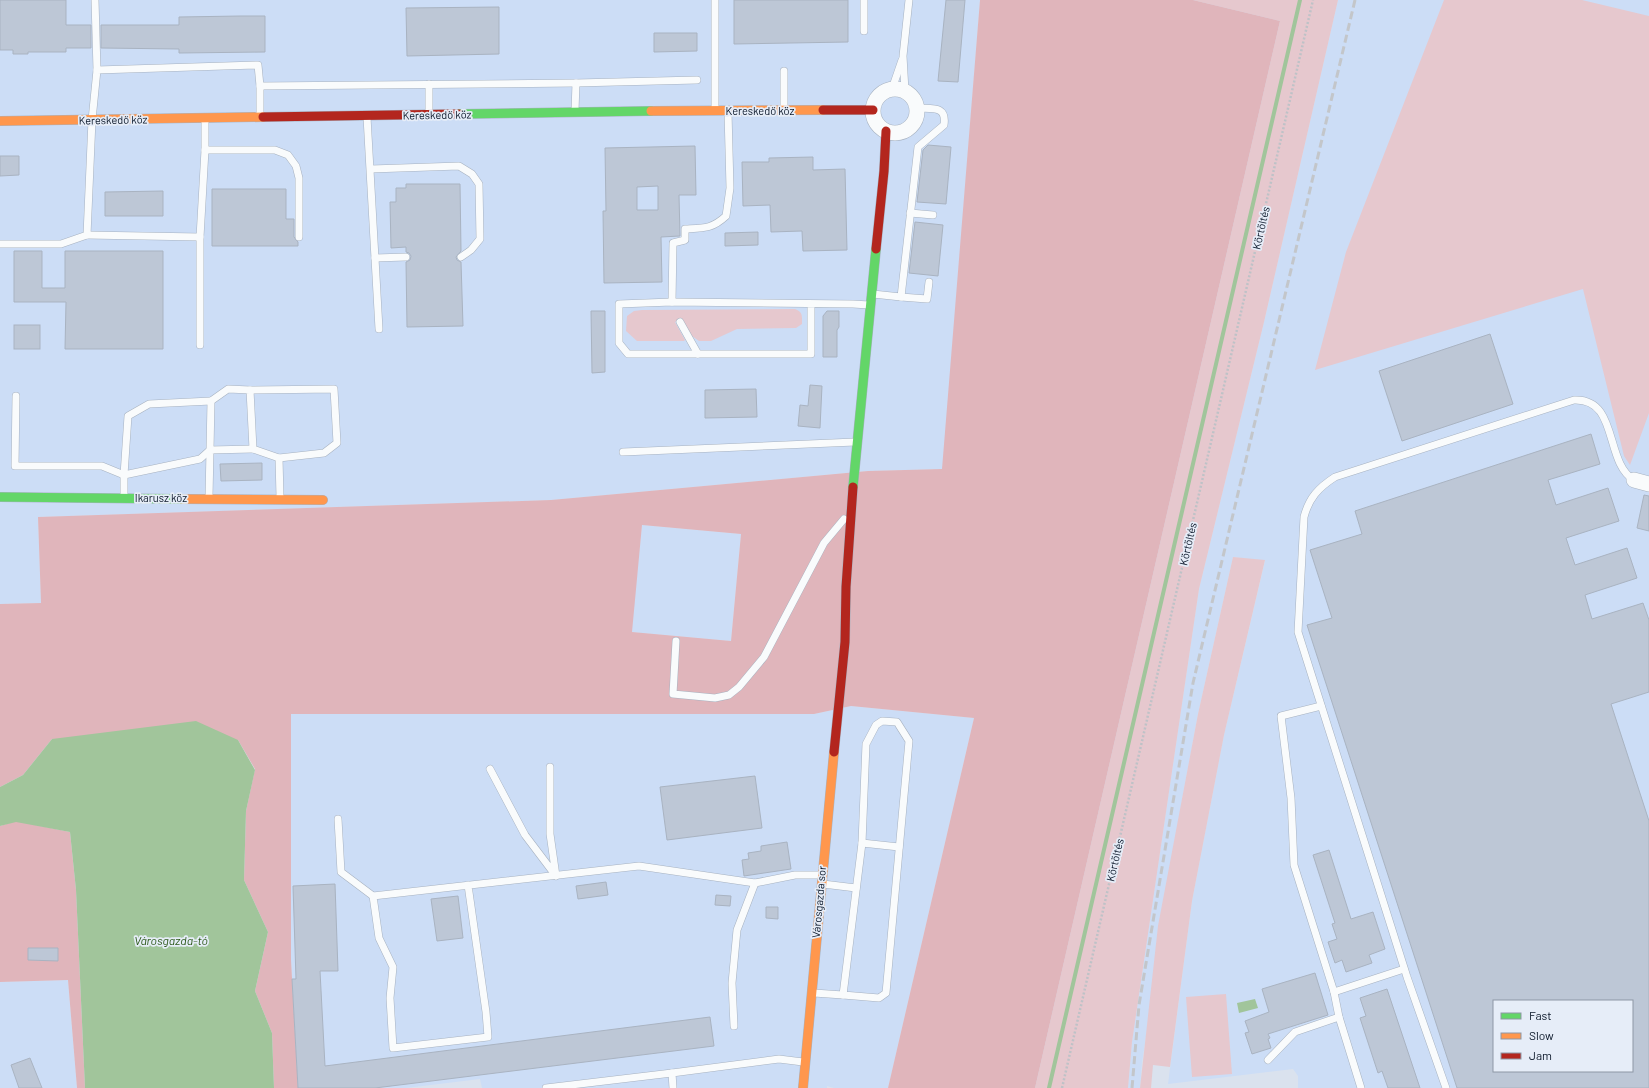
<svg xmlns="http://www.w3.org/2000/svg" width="1649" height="1088" font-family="Barlow,sans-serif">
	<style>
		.built { fill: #ccddf6; fill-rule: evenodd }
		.green { fill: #e6c8ce }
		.forest { fill: #e0b5bb; fill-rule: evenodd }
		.water { fill: #a1c59b }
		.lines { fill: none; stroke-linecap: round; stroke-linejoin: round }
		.stream { stroke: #a1c59b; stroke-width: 4 }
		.building { fill: #bdc7d6; stroke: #a9b3c1; fill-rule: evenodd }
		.lane-casing { stroke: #a7b2c0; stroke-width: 8 }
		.street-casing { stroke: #a7b2c0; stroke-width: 16 }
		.fast-casing { stroke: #a7b2c0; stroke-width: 10 }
		.slow-casing { stroke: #a7b2c0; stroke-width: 10 }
		.jam-casing { stroke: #a7b2c0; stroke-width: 10 }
		.path { stroke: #bec2c7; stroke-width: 2.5; stroke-dasharray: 2 2; stroke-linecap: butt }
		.lane { stroke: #f9fbfc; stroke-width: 7 }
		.street { stroke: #f9fbfc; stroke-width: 15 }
		.fast { stroke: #63d668; stroke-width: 9 }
		.slow { stroke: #ff974d; stroke-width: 9 }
		.jam { stroke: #b3261e; stroke-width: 9 }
		.rail { stroke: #c3c6ca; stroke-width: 3; stroke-dasharray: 8 4; stroke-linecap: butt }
		.labels { text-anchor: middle; stroke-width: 3.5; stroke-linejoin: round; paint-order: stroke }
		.street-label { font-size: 11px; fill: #0a1628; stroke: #e6edf8 }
		.water-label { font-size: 12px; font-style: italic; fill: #2c5919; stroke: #e6edf8 }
	</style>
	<rect width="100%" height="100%" fill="#dae2ee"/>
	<g class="built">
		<path d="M0,0H980L943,469L868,471L551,500L38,517L41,603L0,604Z"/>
		<path d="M1338,0H1649V1088H1298V1076L1293,1069L1168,1084L1192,901L1224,735L1265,561L1233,557L1198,714L1182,800L1142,1063L1140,1088H1128L1132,1042L1199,589L1264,322ZM1494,1001H1632V1071H1494Z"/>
		<path d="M642,525L741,534L731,641L631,632Z"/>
		<path d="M851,706L974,718L888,1088H834L827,1086V1088H482L480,1079L406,1088H298L291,960V714H814Z"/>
		<path d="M68,980L77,1088H0V982Z"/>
	</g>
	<g class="green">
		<path d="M1193,0H1338L1264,322L1199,589L1132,1042L1128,1088H1035L1280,21Z"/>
		<path d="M1444,0H1582L1649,16V413L1630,465L1624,456L1583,289L1315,370L1346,252Z"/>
		<path d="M795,309C803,312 802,316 802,324L796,328L737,329L711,341H699L692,336L681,319L675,322L685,340L684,341H637L626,331L627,316L634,311L642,310Z"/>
		<path d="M1233,557L1265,560L1224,735L1192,901L1170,1067L1153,1065L1151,1088H1140L1158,926L1198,714Z"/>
		<path d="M1226,994L1232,1074L1192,1077L1186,997Z"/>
	</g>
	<g class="forest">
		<path d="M980,0H1193L1280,21L1035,1088H888L974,718L851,706L814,714H291V960L298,1088H274L272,1033L255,991L268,932L244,880L246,811L255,769L238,740L52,739L23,775L0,787V604L41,603L38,517L551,500L868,471L942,469ZM642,525L741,534L731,641L632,632Z"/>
		<path d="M16,821L70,832L76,890L85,1088H77L68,980L0,982V826Z"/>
	</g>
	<g class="water">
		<path d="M196,721L238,740L255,770L246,811L244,880L268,932L255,991L272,1033L274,1088H85L76,890L70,832L16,822L0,826V787L23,775L52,739Z"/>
		<path d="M1255,999L1258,1008L1239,1013L1237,1003Z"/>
	</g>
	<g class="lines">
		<path class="stream" d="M1049,1088L1300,0"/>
	</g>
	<g class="building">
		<path d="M0,0H66V25H91V48H66V52H28V54H13V50H0Z"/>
		<path d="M734,0H848V42L734,44Z"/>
		<path d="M946,0H965L958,82L938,81Z"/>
		<path d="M499,7V54L407,56L406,8Z"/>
		<path d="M240,16H265V52L179,53V49L101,48V25H179V17Z"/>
		<path d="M654,33H697V51L654,52Z"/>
		<path d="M928,145L951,147L946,204L917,202L923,150Z"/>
		<path d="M695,146L696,195H679L680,236L661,237L662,282L604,283L603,211H606L605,148ZM658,186V210H637V187Z"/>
		<path d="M0,156H19V175L0,176Z"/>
		<path d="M813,157V170L845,169L847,250L803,251L802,231L771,232L770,205L743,206L742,162H769V158Z"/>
		<path d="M406,184H460L461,251L456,257L457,260L461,262L463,326L407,327L406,262L410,260L411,256L409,253L406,252V247L391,248L390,202H396V188H406Z"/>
		<path d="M212,189H286V219H294V237L298,242V246H212Z"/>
		<path d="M163,191V216H105V192Z"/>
		<path d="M915,222L943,225L938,276L909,273Z"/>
		<path d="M758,232V245L725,246V233Z"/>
		<path d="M14,251H42V288H65V251H163V349H65L66,302H14Z"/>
		<path d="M591,311H605V372L592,373Z"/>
		<path d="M827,311H839V327L837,330V357H823V316Z"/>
		<rect x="14" y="325" width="26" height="24"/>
		<path d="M1490,334L1513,404L1402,441L1379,371Z"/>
		<path d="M810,385L822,386L820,428L798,426L800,405L808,406Z"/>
		<path d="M756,389L757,417L705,418V390Z"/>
		<path d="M1591,434L1600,464L1548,480L1556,505L1608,488L1619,521L1566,538L1575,565L1627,548L1637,578L1585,595L1592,619L1643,603L1649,620V692L1611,704L1649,821V1088H1457L1307,625L1332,618L1310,550L1362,534L1355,511ZM1494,1001H1632V1071H1494Z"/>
		<path d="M262,463V480L221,481L220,464Z"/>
		<path d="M1644,495L1649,496V531L1637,528Z"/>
		<path d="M755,776L762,828L667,840L660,787Z"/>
		<path d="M787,842L791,869L744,876L742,860L749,859L748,853L761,851V846Z"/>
		<path d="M1329,850L1351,919L1373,912L1385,949L1369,955L1372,963L1346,972L1342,960L1335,963L1328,942L1337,939L1332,924L1335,923L1313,855Z"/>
		<path d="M606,882L608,895L578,899L576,886Z"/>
		<path d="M335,884L338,971H320L325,1066L710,1017L714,1046L375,1088H298L292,979H296L293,886Z"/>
		<path d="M716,895L731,896L730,906L715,905Z"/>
		<path d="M458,896L463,938L437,941L431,899Z"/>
		<path d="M766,907H778V919L766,918Z"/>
		<path d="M28,948H58V961L28,960Z"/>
		<path d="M1315,973L1328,1015L1268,1034L1270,1038L1268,1039L1271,1048L1252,1054L1245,1033L1249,1032L1245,1021L1269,1012L1262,989Z"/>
		<path d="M1387,989L1420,1088H1388L1382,1071L1378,1073L1360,1018L1366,1016L1360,998Z"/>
		<path d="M30,1058L42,1088H19L11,1065Z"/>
	</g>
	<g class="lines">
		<defs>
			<g id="lane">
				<path d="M95,0L97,70"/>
				<path d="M715,0V108"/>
				<path d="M864,0V31"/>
				<path d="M429,84V112"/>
				<path d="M260,86L576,83L697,80"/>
				<path d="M892,89L902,60"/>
				<path d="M905,91L903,56L909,0"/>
				<path d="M784,109V71"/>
				<path d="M575,111L576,83"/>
				<path d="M367,117L379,329"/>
				<path d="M205,150H275L288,155L296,166L299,178V237"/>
				<path d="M371,169L459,166L472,174L479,184L480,239L471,250L461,257"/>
				<path d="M910,213L933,215"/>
				<path d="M87,235L200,237"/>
				<path d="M0,244H61L87,235L92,120L97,70L258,65L260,86V115"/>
				<path d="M375,258L406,257"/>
				<path d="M873,294L901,297L918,147L944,125C947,105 932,109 917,108"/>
				<path d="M901,297L927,299L929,282"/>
				<path d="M672,302L673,243L685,240V229C704,228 712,229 726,216L730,188L728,112"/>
				<path d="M811,304V354H628L619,343V304L672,302L853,304L869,305"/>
				<path d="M680,322L698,354"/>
				<path d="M200,345V237L205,150V120"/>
				<path d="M250,390L334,389L337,443L324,453L279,458"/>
				<path d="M16,396L15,466H102L124,475L128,416L149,404L211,401"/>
				<path d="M623,452L855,442"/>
				<path d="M124,496V475L200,459L210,450L211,401L228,389L250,390L253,449L279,458L280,497"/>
				<path d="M209,497L210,450L253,449"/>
				<path d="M676,641L673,694L715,698L729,695L739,687L764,657L824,543L844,519"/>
				<path d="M1321,706L1281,716L1291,798L1294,865L1334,992L1404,969"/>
				<path d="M882,721L897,722L909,741L886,993L879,998L843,995L862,843L866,744L876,725Z"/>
				<path d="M490,769L525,835L556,876L550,834V767"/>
				<path d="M338,819L341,872L373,896"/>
				<path d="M862,843L899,847"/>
				<path d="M823,884L856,888"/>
				<path d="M468,885L486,1012L488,1037L393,1048L390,998L393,967L379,938L373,896L639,866L755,883L795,875H819"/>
				<path d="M814,993L843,995"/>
				<path d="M1339,1017L1361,1088"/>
				<path d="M734,1026L732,983L737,930L755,883"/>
				<path d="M1268,1060L1295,1032L1339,1017L1334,992"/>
				<path d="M546,1088L672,1073"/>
				<path d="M673,1088L672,1073L779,1059L803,1062"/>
				<path d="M1446,1088L1407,977L1298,632L1304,517C1309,498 1318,488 1335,477L1574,400C1619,398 1604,462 1634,480"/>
			</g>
			<g id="street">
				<circle cx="895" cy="111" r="22"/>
				<path d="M1634,480L1649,484"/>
			</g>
			<g id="fast">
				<path d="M459,114L651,111"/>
				<path d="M853,487L876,249"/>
				<path d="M0,497L182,499"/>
			</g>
			<g id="slow">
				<path d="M651,111L823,110"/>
				<path d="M0,121L263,117"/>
				<path d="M182,499L323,500"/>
				<path d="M803,1088L834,752"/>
			</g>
			<g id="jam">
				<path d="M823,110H873"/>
				<path d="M263,117L459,114"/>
				<path d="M876,249L884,171L886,131"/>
				<path d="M834,752L845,642L846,587L853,487"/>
			</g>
		</defs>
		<use href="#lane" class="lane-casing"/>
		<use href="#street" class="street-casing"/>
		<use href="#fast" class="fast-casing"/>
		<use href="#slow" class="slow-casing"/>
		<use href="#jam" class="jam-casing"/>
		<path class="path" d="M1062,1088L1313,0"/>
		<use href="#lane" class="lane"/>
		<use href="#street" class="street"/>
		<use href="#fast" class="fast"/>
		<use href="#slow" class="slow"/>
		<use href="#jam" class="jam"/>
		<path class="rail" d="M1132,1088L1139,1005L1193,683L1355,0"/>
	</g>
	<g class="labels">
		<g class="street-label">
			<text x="760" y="115">Kereskedő köz</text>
			<text transform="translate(437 115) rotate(-1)" y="4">Kereskedő köz</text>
			<text transform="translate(113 120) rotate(-1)" y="4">Kereskedő köz</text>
			<text transform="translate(1261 228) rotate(-77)" y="4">Körtöltés</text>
			<text x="161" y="502">Ikarusz köz</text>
			<text transform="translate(1188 544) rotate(-77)" y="4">Körtöltés</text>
			<text transform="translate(1115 860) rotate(-77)" y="4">Körtöltés</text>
			<text transform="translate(819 902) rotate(-85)" y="4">Városgazda sor</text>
		</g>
		<g class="water-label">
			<text x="171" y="945">Városgazda-tó</text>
		</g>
	</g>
	<rect x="1493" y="1000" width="140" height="72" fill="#e6edf8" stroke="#8e97a5"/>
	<rect x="1501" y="1013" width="20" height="6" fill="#63d668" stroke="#8e97a5"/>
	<text x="1529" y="1020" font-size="12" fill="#0a1628">Fast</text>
	<rect x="1501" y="1033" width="20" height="6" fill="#ff974d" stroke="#8e97a5"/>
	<text x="1529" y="1040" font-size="12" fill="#0a1628">Slow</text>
	<rect x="1501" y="1053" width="20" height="6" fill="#b3261e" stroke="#8e97a5"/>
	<text x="1529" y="1060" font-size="12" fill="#0a1628">Jam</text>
</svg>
